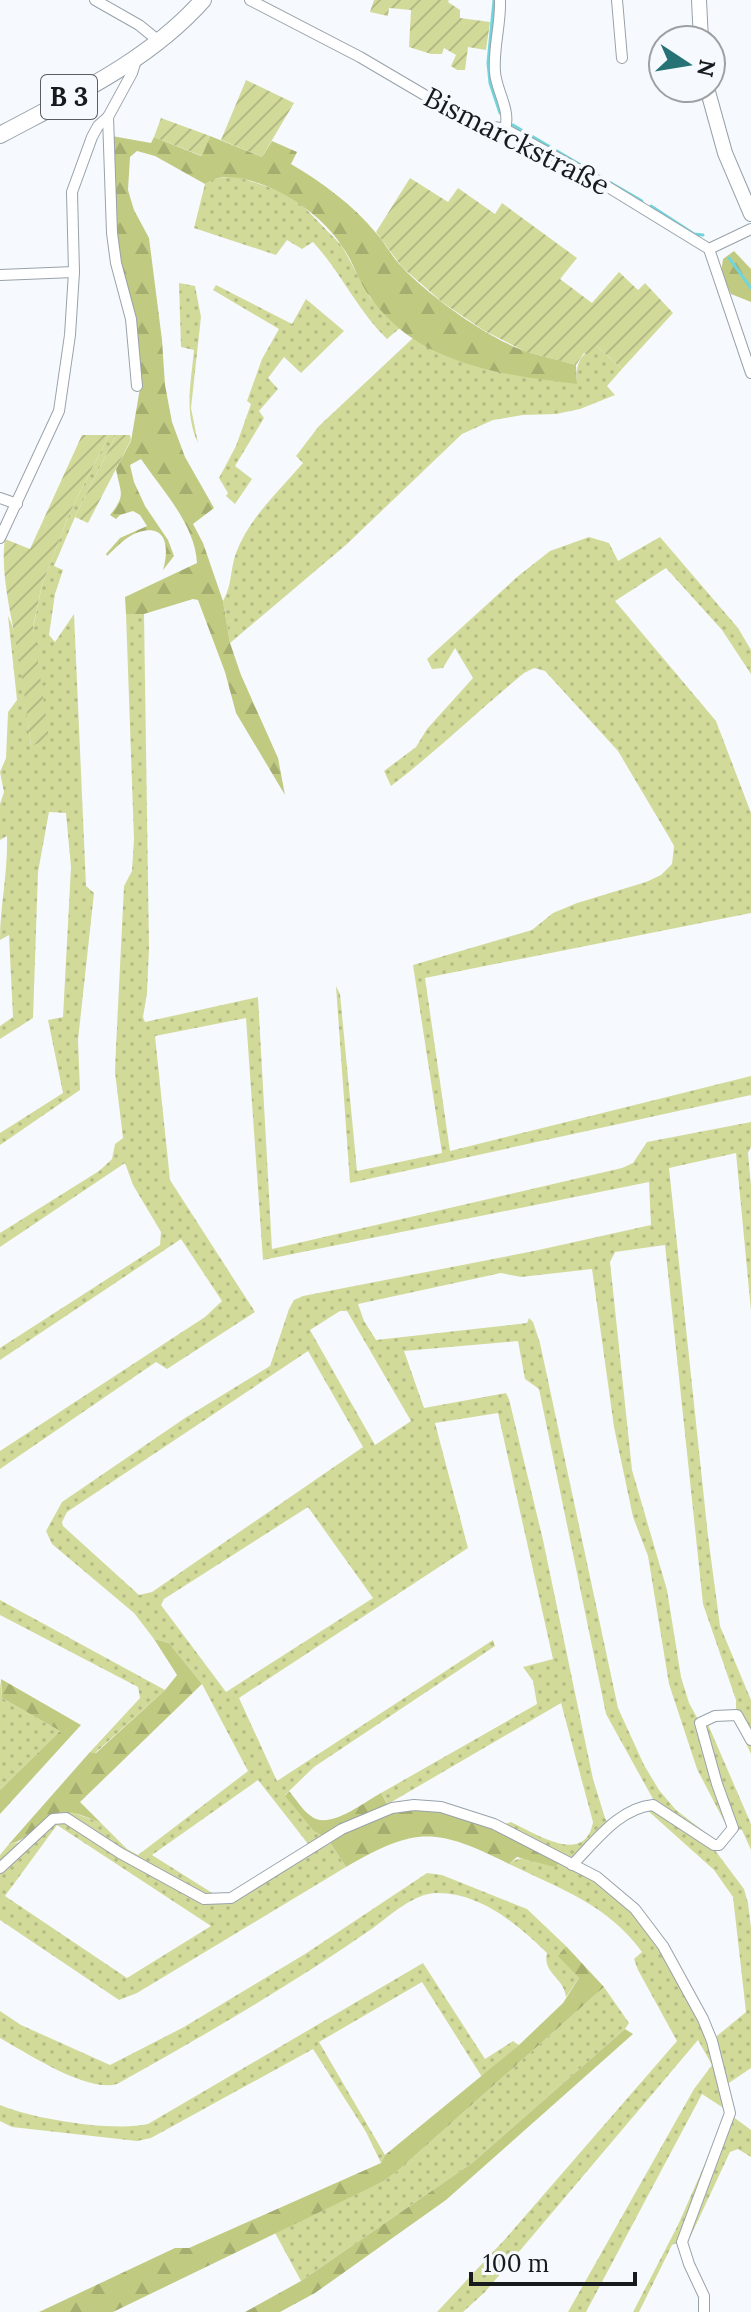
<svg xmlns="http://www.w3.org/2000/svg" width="751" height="2312" font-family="Lora,serif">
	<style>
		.grass { fill: url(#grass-dots); fill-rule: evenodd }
		.forest { fill: url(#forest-firs) }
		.garden { fill: url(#garden-furrows) }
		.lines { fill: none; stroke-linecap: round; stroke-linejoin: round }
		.stream { stroke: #70d6dc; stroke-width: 3 }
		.street-casing { stroke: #98a2aa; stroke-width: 12 }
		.secondary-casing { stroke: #98a2aa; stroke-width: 16 }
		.primary-casing { stroke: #98a2aa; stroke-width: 18 }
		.street { stroke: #fff; stroke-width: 10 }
		.secondary { stroke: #fff; stroke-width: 14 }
		.primary { stroke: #fff; stroke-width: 16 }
		.labels { text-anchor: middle; stroke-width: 8; stroke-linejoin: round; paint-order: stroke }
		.shield { fill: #f6fafe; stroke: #5a5e61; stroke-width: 2 }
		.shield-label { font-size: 26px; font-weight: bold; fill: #171b1e }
		.street-label { font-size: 28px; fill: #171b1e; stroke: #f6fafe }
	</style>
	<defs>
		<pattern id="grass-dots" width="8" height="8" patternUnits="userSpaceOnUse" patternTransform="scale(2)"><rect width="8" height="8" fill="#d2da9a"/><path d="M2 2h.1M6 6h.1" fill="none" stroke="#b4ba84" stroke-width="1.8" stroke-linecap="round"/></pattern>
		<pattern id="forest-firs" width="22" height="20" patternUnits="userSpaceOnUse" patternTransform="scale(2)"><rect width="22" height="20" fill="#c1ca81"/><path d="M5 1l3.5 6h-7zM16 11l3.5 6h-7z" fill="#a5ad6f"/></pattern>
		<pattern id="garden-furrows" width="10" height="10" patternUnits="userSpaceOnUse" patternTransform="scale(2)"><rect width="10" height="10" fill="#d2da9a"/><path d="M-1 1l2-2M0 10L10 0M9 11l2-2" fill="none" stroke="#b4ba84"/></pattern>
	</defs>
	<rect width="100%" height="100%" fill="#f6fafe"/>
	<g class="grass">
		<path d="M235,176L277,190L302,205L342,246L370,298L400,328L387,339C357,310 341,272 313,242L302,249L287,240L276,255L194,228L205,184L213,179Z"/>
		<path d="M179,283L195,286L201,317L191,408L198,443C184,413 191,382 194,350L181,347Z"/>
		<path d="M216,285L292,324L306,299L344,331L301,373L284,357L268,378L278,389L259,411L264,418L235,466L252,479L235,504L226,496L228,493L219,478L236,446L251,404L247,401L262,359L279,329L213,290Z"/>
		<path d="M413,338C463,369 520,377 577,383C576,363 579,355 597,346L622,369L607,386L615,395L580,409L556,414L523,415L493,420L462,434L347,544L230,643L223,601C232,586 230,570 236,553C249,518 279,491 303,463L296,456L319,426Z"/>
		<path d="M109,435H116L75,517L54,566L63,570L55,594L49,635L55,642L74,614L86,886L94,893L78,1040L80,1090L0,1145V1133L63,1093L48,1020L63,1017L71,867L66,813L49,812L38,872L33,1018L0,1039V1026L13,1017L9,935L0,940C0,906 8,873 7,836L0,840V804L4,792L0,772L6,758L8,712L17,700L8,616C24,648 26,709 31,746L38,672L33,628L42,585L70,512Z"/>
		<path d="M589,537L609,543L618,561L660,537L738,628L751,650V674L722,630L666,568L615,601L716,721L751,813V913L425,978L450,1151L751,1076V1095L350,1183L336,986L340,994L357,1171L442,1153L413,965L532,930L553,913L577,903L646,882L661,875L672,864L674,846L669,837L618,751L545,671L534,668L524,673C479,710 437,751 391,786L384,771L416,747L427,729L473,678L455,648L443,668L432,669L427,659L517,577L550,551Z"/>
		<path d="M126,614H144L149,948L147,993L143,1017L145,1022L258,997L272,1249L622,1168L633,1163L647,1142L751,1122V1147L748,1153L751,1186V1311L736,1153L669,1168L708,1536L720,1626L751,1700V1754L736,1722V1700L703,1604L665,1245L615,1252L610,1262L632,1470L667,1590L681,1677L689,1703L700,1723L707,1722L751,1824V1850L742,1830L733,1828L724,1821L697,1769L669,1684L648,1556L633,1517L614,1427L592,1269L521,1277L501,1273L358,1304L364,1321L376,1340L527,1323L529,1318L533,1322L540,1343L618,1708L644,1765L659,1790L676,1810L714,1839V1849L744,1889L748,1903L751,1928V2068L723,2087L732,2116L751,2130V2157L738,2149L730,2152L687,2244L679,2242L672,2245L639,2312H633L678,2225L728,2111L702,2094L586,2312H568L694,2089L712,2065L698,2040L485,2292L463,2312H437L507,2237L677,2041L638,1970L634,1959L642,1952C608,1905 561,1889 509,1864C523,1852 539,1862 555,1866L497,1827L511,1822C535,1833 585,1867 593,1822L561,1703L388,1804L381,1793L537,1704L533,1681L523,1667L553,1659L498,1413L435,1423L468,1548L239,1698L277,1781L493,1640L495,1646L314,1767L285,1795L327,1838L346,1867L137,1993L119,2000L0,1920V1855L9,1844L20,1842L52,1813L69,1811L101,1823L127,1849L138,1855L248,1771L202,1684L169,1643L154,1639L134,1613L52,1544L46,1531L62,1502L185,1418L270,1366L289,1309L294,1300L303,1296L534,1251L651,1225L649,1182L263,1260L246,1018L155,1036L170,1180L255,1312L167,1369L156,1362L0,1469V1451L205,1317L222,1301L181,1239L0,1360V1348L160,1245L161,1232L133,1185L125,1163L0,1247V1233L99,1171L112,1159L115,1144L123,1138L115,1072L116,1047L124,886L132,871L134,839ZM340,1311H347L411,1421L375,1445L310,1330ZM518,1341L525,1379L539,1389L606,1714L653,1799L646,1809L714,1870L733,1897L746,2012L712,2040C689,1997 669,1949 636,1912C619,1893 593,1878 571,1866L609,1825L605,1818L593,1779L543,1540L509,1399L506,1393L424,1408L404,1351ZM308,1351L363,1447L152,1592L139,1595L63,1526L62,1522L67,1512ZM308,1507L373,1598L226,1692L161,1605L164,1599ZM258,1780L312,1849L232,1900L217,1896L152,1855ZM57,1825L211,1926L127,1978L5,1896Z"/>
		<path d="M0,1600L165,1690L95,1753L90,1752L140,1698L138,1687L0,1615Z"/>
		<path d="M0,1679L2,1698L60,1731L0,1790Z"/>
		<path d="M427,1873L442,1875L527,1909L566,1946L559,1956L579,1978L566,1997C564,1977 542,1973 547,1953C517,1924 481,1893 437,1893C414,1893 391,1915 373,1928C291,1985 205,2035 117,2084C87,2093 27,2053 0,2038V2011L21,2025L110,2065L184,2027L305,1954Z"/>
		<path d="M423,1963L485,2059L513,2041L519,2045L482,2077L422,1982L319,2042L385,2155L381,2163L366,2132L313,2049L151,2138L137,2141L12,2127L0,2121V2105C32,2119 114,2132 148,2124Z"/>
		<path d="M604,1987L629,2023L625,2029L472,2163L301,2281L274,2231L384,2181L401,2168Z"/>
	</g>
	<g class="forest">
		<path d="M112,136L151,143L154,137L201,156L210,136L262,157L272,141L297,152L291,164C323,183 353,205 376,233C386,244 392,257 402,267C430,297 490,340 528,352C544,357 560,360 576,365L577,384C519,377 458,370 409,336C396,327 379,310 370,297C359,282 354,264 344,249C325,219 291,194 258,183C240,177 222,173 205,184L155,156L137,151L130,157L128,190L134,210L149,238L162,340L165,385L172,422L185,457L214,508L193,524L203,543L223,601L230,643L241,675L278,758L285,795L236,713L225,672L198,600L193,599L144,614H126L125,597L197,563C195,524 162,490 141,459L130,465L134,482L145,506L168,540L174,556L163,570C169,550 168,523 139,532C126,536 117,547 107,556L106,554L120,538L147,526L140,515L133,511L120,515L116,519L110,515C127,494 120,493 116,469L131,441L141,382L116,252Z"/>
		<path d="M734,251L751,269V302L731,294L721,273L723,259Z"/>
		<path d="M154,1639L169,1643L202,1684L80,1802L101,1823C91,1819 80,1814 70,1812C44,1808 33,1840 9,1844L90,1752L96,1753L165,1690L177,1675Z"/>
		<path d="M1,1679L81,1725L0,1814V1790L60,1731L2,1698Z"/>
		<path d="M289,1791C296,1799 302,1810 311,1816C329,1831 364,1802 381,1793L391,1810C454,1800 505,1834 560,1861L555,1867L517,1857L509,1864C436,1828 417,1826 346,1867L327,1838L314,1831L285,1796Z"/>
		<path d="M566,1946L604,1987L401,2168L384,2181L113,2312H39L175,2248H189L381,2163L385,2155L519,2045L563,2003L579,1978L558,1956Z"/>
		<path d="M625,2029L633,2034L446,2200L315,2293L280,2312H245L301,2281L472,2163Z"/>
	</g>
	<g class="garden">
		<path d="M374,0H449L448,2L460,10V18L490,22L486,50L468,47L465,70H457L451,66L456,55L444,48L442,54H431L409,47L411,10L389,8L388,16L370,12Z"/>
		<path d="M246,80L294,103L262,157L221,140Z"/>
		<path d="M161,118L210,136L202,156L154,137Z"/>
		<path d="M410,178L448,202L458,188L495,214L502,203L577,258L560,279L592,303L619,272L638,290L645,283L673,313L622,369L597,346L590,356L584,353L576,365L526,352L483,330L442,302L402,267L376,232Z"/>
		<path d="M82,435H109L70,512L42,585L33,627L49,739L31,746C27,714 23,680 17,648C11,614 0,572 5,539L30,549Z"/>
		<path d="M116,435H130L131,440L88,523L75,517Z"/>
	</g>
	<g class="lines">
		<g class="stream">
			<path d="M494,0L488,63L490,83L500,113"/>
			<path d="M513,125L584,167"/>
			<path d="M604,179L642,201"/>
			<path d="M651,206L694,234L703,235"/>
			<path d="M729,258L751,288"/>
		</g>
		<defs>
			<g id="street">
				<path d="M95,0L139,25L160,42"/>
				<path d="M250,0L360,57L445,107L478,124L505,129L590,176L709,249L751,373"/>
				<path d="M500,0C501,24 493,48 495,72C496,90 511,110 505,129"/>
				<path d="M617,0L622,58"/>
				<path d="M137,57L132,73L108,117L112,233L116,263L131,319L137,386"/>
				<path d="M709,249L751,229"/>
				<path d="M0,275L74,272"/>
				<path d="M0,498L17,504"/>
				<path d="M0,538L59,411L70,335L74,272L72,192L92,137L98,126L108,117"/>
				<path d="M572,1865C595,1842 619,1808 653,1805L714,1845H719L733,1828L717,1784L700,1723L715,1716L737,1715L751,1740"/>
				<path d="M0,1868L53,1819L66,1818L120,1853L204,1899L231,1898L342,1829L392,1808L414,1805L441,1807L494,1824L597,1877L635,1909L663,1946L703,2019L712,2041L730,2113L682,2242L689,2264L704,2296V2312"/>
			</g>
			<g id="secondary">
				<path d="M699,0L701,40"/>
				<path d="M707,88L725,153L751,214"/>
			</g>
			<path id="primary" d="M0,135C71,97 149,61 203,0"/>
		</defs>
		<use href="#street" class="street-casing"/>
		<use href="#secondary" class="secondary-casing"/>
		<use href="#primary" class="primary-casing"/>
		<use href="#street" class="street"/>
		<use href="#secondary" class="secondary"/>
		<use href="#primary" class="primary"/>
	</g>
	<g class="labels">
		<rect class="shield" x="41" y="75" width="56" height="44" rx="6"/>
		<g class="shield-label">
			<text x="69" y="106">B 3</text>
		</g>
		<g class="street-label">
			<text transform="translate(517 141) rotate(27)" y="10">Bismarckstraße</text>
		</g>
	</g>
	<g transform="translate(687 64) rotate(102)"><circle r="38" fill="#f6fafe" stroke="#9da1a4" stroke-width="2"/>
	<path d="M0-6L14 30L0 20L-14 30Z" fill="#277274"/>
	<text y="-12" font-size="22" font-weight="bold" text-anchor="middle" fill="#171b1e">N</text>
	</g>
	<path d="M471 2272v12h164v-12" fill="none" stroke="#171b1e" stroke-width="4"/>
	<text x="483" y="2272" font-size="24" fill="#171b1e" stroke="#f6fafe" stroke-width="6" paint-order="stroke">100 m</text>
</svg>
